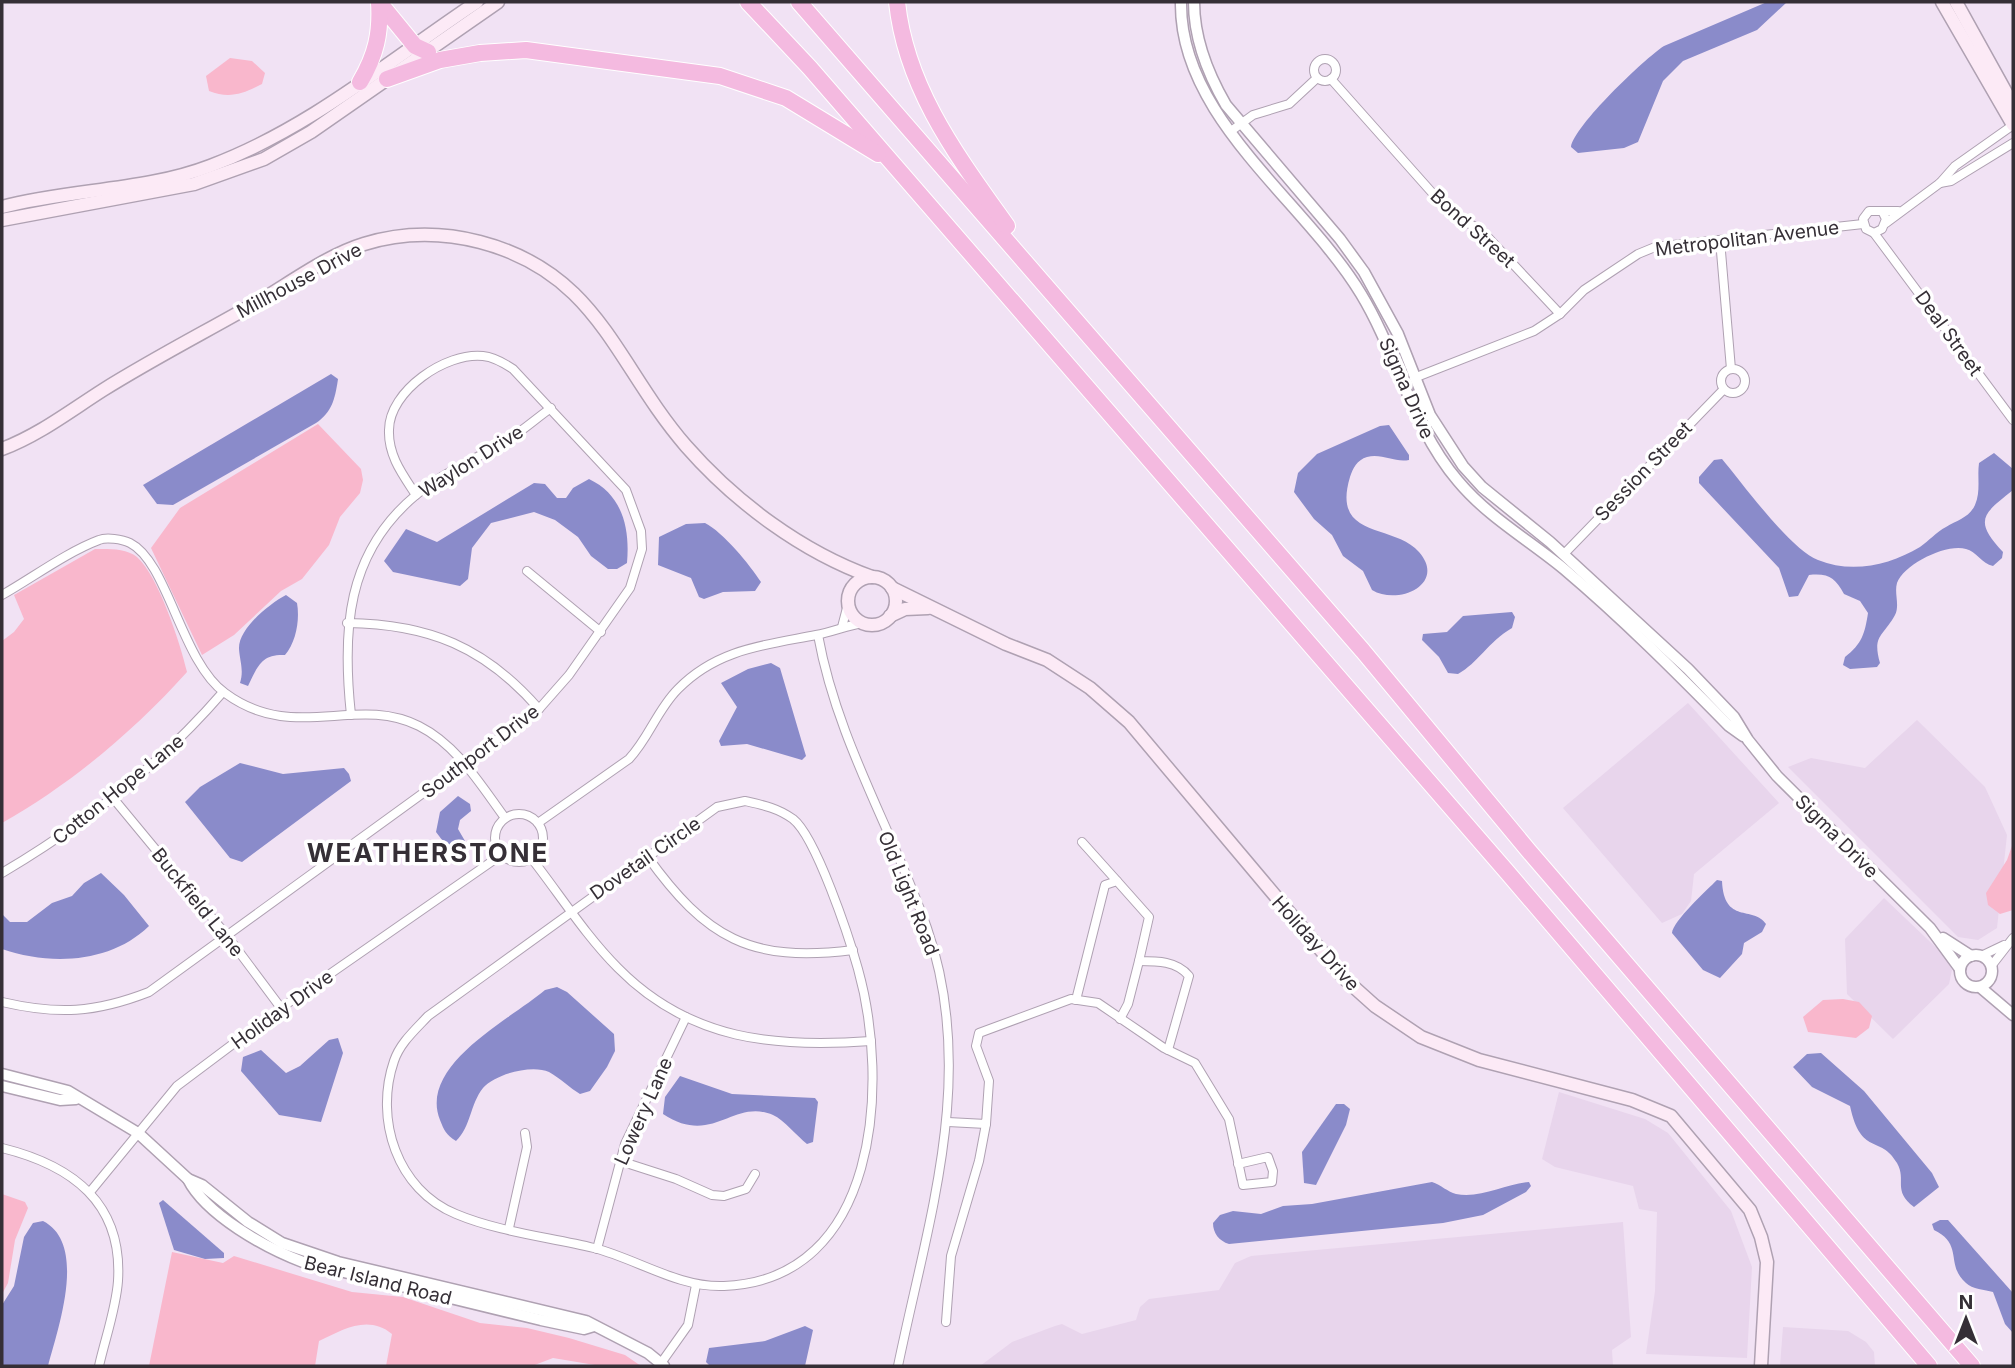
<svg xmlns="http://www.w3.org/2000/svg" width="2015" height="1368" font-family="Inter,sans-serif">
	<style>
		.built { fill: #e8d5ec }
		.green { fill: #f9b7cc }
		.water { fill: #8a8bca }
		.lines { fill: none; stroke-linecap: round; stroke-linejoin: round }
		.minor-casing { stroke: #afa1b2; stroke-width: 10 }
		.tertiary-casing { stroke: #afa1b2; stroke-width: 13 }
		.secondary-casing { stroke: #afa1b2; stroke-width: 15 }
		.motorway-casing { stroke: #fff; stroke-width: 18 }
		.minor { stroke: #fff; stroke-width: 8 }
		.tertiary { stroke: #fff; stroke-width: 10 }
		.secondary { stroke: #fceaf6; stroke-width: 12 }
		.motorway { stroke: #f4bae0; stroke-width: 16 }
		.labels { text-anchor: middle; stroke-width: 7; stroke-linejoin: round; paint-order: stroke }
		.street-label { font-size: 19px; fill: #352f36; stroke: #fff }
		.district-label { font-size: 26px; font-weight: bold; letter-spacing: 2px; fill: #352f36; stroke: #fff }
	</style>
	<rect width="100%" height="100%" fill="#f1e2f4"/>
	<g class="built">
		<path d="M1688,703L1779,803L1694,874L1691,901L1682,914L1662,923L1563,808Z"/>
		<path d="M1917,720L1985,787L2007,835L1997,928L1978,940L1958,937L1788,767L1811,758L1865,768Z"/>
		<path d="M1884,898L1946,957L1952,970L1949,984L1893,1039L1847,994L1845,939Z"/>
		<path d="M1559,1092L1645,1119L1668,1133L1731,1211L1752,1267L1747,1358L1646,1354L1655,1291L1657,1212L1639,1209L1633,1186L1555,1167L1542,1159Z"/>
		<path d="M1623,1222L1631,1337L1612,1350L1613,1366H980L1012,1342L1055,1326L1062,1324L1082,1334L1136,1320L1140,1307L1149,1299L1219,1290L1235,1263L1251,1256Z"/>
		<path d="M1783,1327L1848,1331L1866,1342L1874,1352L1875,1366H1780Z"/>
	</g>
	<g class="green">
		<path d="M230,58L252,61L265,73L262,84C243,94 229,99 209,91L206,76Z"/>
		<path d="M318,424L361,469L363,480L360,493L340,517L329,545L302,579L281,591L234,635L202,655L151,548L180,508Z"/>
		<path d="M95,549C108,549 126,548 137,557C159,577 180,643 187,672C134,731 71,784 2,823V641L14,632L24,619L14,595Z"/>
		<path d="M2013,843V910L2000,914L1988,905L1986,893L2007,860Z"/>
		<path d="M1843,999L1859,1002L1872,1016L1869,1028L1856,1038L1808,1032L1803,1017L1823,1000Z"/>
		<path d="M2,1194L25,1202L28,1208L15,1240L8,1283L2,1294Z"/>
		<path d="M172,1252L223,1263L234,1256L352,1292L403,1297L480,1323L527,1328L569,1338L625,1355L641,1366H601L553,1358L532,1366H386L392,1334C368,1314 342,1330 319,1341L315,1366H149Z"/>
	</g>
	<g class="water">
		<path d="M1767,2H1787L1757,30L1683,61L1663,81L1638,142L1624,148L1578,153L1571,147C1574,126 1644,59 1664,46Z"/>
		<path d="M331,374L338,379C335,399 332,412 316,423L173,505L157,504L143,485Z"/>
		<path d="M1389,425L1409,455V460C1395,463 1382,453 1367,457C1357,460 1353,468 1350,477C1331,540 1394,523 1419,552C1447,584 1398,606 1372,590L1363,571L1343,556L1332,535L1314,519L1294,492L1298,473L1317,454L1380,426Z"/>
		<path d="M1994,453L2013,469V490C1983,514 1973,520 2003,552L2002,558L1993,566C1982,564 1976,551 1966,549C1947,543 1904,564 1897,583C1894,593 1900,605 1895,615C1883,637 1872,635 1880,663L1877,667L1850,669L1843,665L1845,657C1862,644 1865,633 1868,613L1860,601L1844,594C1835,578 1829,573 1809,575L1798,596L1789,597L1779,568L1699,483V477L1714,460L1722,459C1743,484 1790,549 1818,560C1852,574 1890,565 1920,547C1929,541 1936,532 1946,527C1957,520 1969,518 1975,505C1981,491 1977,477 1979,463Z"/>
		<path d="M589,479C623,495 630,529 627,563L617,569H608L591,556L578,537L555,520L534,512L491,523L472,548L468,579L460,586L393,572L384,561L406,529L437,542L534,483L545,484L557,498H566L573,488Z"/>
		<path d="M705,523C723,532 750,565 761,582L755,591L723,592L704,599L699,597L691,578L658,565L659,537L686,524Z"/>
		<path d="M286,595L297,603C300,620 296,642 285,655C261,654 258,666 248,686L240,683C244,670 240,662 239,649C238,629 269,604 286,595Z"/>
		<path d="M1512,612L1515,617L1512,628C1488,642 1478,663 1458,674L1448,673L1439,657L1422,640L1423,634L1447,632L1463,616Z"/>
		<path d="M771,663L780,668L806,756L802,760L747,744L721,746L719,741L737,707L721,683L748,669Z"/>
		<path d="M240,763L283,774L344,768L349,774L351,781L242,862L230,858L185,802L200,787Z"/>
		<path d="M458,796L470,804L471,811L460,820L458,829L465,841L462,858L455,857L436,832L440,812Z"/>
		<path d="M101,873L124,895L149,926C111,963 51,966 2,949V914L10,922H27L52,903L72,896L84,883Z"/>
		<path d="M1717,880L1722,881C1724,925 1753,905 1766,924L1762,932L1744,943L1742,954L1720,978L1703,970L1672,933C1673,921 1707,890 1717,880Z"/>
		<path d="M557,987L567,992L614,1034L615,1051L607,1067L590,1091L580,1094C570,1088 560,1078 549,1072C532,1064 495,1074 483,1088C470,1104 471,1127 456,1141C446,1135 444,1130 440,1120C418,1065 511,1019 545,990Z"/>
		<path d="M338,1038L343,1053L321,1122L279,1115L241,1071L243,1057L261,1050L286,1073L300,1066L329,1040Z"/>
		<path d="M1821,1053L1864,1091L1932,1173L1939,1187L1914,1207C1892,1190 1907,1181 1897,1163C1880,1134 1861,1157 1850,1106L1812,1087L1793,1067L1807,1054Z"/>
		<path d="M680,1076L732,1094L815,1098L818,1102L813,1142L807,1144C797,1136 784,1120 773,1115C733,1098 713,1147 663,1114L665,1097Z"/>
		<path d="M1336,1104H1344L1350,1109L1346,1125L1316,1185L1304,1183L1302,1152Z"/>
		<path d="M1432,1182C1441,1185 1448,1192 1456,1194C1480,1199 1506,1184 1529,1182L1531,1186L1526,1192L1483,1215L1443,1223L1229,1244C1219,1241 1213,1233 1213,1223L1220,1215L1233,1211L1261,1214L1283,1206L1312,1204Z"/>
		<path d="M163,1200L224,1253V1258L205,1259L174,1250L159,1203Z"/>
		<path d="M1940,1220H1948L2013,1293V1333L2005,1324L1993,1292C1985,1290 1972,1289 1966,1283C1945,1265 1964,1244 1934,1230L1932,1224Z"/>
		<path d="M43,1221C88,1244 58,1328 48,1366H2V1305L14,1286L24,1237L33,1223Z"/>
		<path d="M805,1326L813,1330L805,1366H710L706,1362L709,1348L765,1341Z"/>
	</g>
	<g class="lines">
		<defs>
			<g id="minor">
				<circle cx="1325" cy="70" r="11"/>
				<path d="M1331,79L1451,214L1481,230L1560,314"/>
				<path d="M1231,131L1253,115L1289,104L1317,78"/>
				<path d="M1940,183L1951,181L2013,143"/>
				<path d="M1883,213L1886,219L1882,229L1874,233L1866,229L1863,219L1869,211H1898"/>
				<path d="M1886,223L1940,183L1955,166L2013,125"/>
				<path d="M1874,233L2013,420"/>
				<path d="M1720,240L1731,369"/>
				<circle cx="1733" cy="381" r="12"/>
				<path d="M1414,378L1534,331L1560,314L1584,290L1638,254L1655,247L1863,224"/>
				<path d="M1564,554L1724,389"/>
				<path d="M527,571L601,632"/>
				<path d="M2,595C32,578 67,552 99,540C106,537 122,539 130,543C168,562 181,661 225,693C294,744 355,694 419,726C457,745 480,784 505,818"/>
				<path d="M347,623C429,624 485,647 539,709"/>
				<path d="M842,627L848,604"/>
				<path d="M818,635C837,740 892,829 927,928C978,1075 928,1220 898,1366"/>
				<path d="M351,715C342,631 346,553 416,495C445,471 481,457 512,437C526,428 538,417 551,408"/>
				<path d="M113,798L228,937L281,1008"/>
				<path d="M745,801C763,805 778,808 793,819C816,837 849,937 858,969C890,1083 879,1280 724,1286C679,1288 637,1259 594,1248C549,1237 499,1232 456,1214C397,1190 374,1119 394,1061C400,1043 415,1030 428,1016L717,807Z"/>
				<circle cx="519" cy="838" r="24"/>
				<path d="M538,823L629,759C649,738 657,710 678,689C717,649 765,645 816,635C832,632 846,626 862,623"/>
				<path d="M1082,842L1117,881"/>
				<path d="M647,856C706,938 750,963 853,950"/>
				<path d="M532,859C560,895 586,936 618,968C690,1041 776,1048 871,1041"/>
				<path d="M2,873C85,824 160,765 223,692"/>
				<path d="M1981,956L2004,945"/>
				<path d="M1992,965L2013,938"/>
				<path d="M1076,1000L1105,885L1117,881L1149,917L1139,961C1157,961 1177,961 1189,976L1168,1050"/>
				<path d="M2,1002C58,1015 95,1013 149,992L539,709L569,675L630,588L642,549L641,531L626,490L513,369C504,363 494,357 483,356C446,352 389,391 389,430C388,456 403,475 416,495"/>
				<path d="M1120,1019L1128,1004L1139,961"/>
				<path d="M948,1122L986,1124L989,1081L976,1046L979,1033L1071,999L1098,1003L1164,1048L1195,1063L1229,1119L1243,1185L1272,1182L1273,1171L1268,1157L1238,1164"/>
				<path d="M2,1148C71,1165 123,1202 118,1281C116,1309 105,1339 99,1366"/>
				<path d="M620,1161L676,1179L712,1195L724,1196L746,1189L755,1174"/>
				<path d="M90,1192L177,1086L281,1008L501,855"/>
				<path d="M509,1228L527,1147L525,1133"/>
				<path d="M597,1249L625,1144L686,1017"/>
				<path d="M946,1322L951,1256L979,1161L986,1124"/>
				<path d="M659,1366L688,1325L696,1285"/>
			</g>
			<g id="tertiary">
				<path d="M1181,2C1179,118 1305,201 1361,294C1398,355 1411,426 1458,481C1488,517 1529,540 1564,569C1622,618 1676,672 1729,726L1743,736"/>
				<path d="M1194,2C1194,39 1208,74 1226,105L1340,239L1364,272L1398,334L1430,415L1463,466L1482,487L1550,542L1688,669L1734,717L1748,740L1777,776L1930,928L1960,969"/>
				<path d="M1943,938L1971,956"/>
				<circle cx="1976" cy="971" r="16"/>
				<path d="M1980,987L2013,1015"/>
				<path d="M2,1074L68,1091L138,1133L188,1179L202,1185L248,1222L282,1243L338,1262L586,1321L648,1353L664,1366"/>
				<path d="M2,1086L60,1100L76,1099"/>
				<path d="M188,1179C206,1215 266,1248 303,1262L541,1320L584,1329L594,1326"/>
			</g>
			<g id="secondary">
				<path d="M1942,2L2013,125"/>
				<path d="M1956,2L2013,105"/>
				<path d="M2,207C69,189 145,191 210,166C309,129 390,60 477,2"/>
				<path d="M2,220L194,184L264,159L311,132L498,2"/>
				<path d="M2,449C39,435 70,411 103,390C154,358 209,330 261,300C293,281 328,255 364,244C403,232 441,232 480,242C599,273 615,364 686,446C735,502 802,552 872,577"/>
				<circle cx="872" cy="601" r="24"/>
				<path d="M892,588L1006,644L1047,660L1090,688L1129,722L1346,980L1375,1006L1421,1037L1479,1060L1632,1100L1671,1116L1750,1210L1761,1237L1767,1262L1761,1366"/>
				<path d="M890,616L905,609L928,608"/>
			</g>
			<g id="motorway">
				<path d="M379,2L415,46L428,52"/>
				<path d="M748,2L810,68L1508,873L1929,1366"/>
				<path d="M799,2L1363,651L1528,850L1972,1366"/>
				<path d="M897,2C906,89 958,157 1007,226"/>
				<path d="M387,79L440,60L480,53L526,50L720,76L786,98L878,154"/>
				<path d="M360,82C376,55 381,33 379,2"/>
			</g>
		</defs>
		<use href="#minor" class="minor-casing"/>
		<use href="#tertiary" class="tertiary-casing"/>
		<use href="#secondary" class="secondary-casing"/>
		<use href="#motorway" class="motorway-casing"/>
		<use href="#minor" class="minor"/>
		<use href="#tertiary" class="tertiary"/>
		<use href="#secondary" class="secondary"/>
		<use href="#motorway" class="motorway"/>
	</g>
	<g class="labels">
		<g class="street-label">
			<text transform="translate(1473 228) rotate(42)" y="7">Bond Street</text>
			<text transform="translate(1747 238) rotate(-7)" y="7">Metropolitan Avenue</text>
			<text transform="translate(299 280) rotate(-28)" y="7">Millhouse Drive</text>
			<text transform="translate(1949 333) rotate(54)" y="7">Deal Street</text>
			<text transform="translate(1407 388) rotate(66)" y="7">Sigma Drive</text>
			<text transform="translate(471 461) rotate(-32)" y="7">Waylon Drive</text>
			<text transform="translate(1643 471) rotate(-46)" y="7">Session Street</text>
			<text transform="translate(480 751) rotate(-37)" y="7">Southport Drive</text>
			<text transform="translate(118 789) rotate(-39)" y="7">Cotton Hope Lane</text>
			<text transform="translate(1837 836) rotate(45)" y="7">Sigma Drive</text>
			<text transform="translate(645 858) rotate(-35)" y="7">Dovetail Circle</text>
			<text transform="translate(909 893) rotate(68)" y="7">Old Light Road</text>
			<text transform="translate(198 902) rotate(51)" y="7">Buckfield Lane</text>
			<text transform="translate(1316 943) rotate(48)" y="7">Holiday Drive</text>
			<text transform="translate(282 1009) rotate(-36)" y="7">Holiday Drive</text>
			<text transform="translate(643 1111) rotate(-66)" y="7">Lowery Lane</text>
			<text transform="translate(378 1280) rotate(14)" y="7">Bear Island Road</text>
		</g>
		<g class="district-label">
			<text x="428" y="862">WEATHERSTONE</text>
		</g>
	</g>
	<rect width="2015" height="1368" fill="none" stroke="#352f36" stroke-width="7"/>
	<g transform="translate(1966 1319)" stroke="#ffffff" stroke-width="5" paint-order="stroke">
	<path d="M0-5L12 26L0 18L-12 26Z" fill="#352f36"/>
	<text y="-10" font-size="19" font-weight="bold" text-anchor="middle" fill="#352f36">N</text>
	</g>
</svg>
